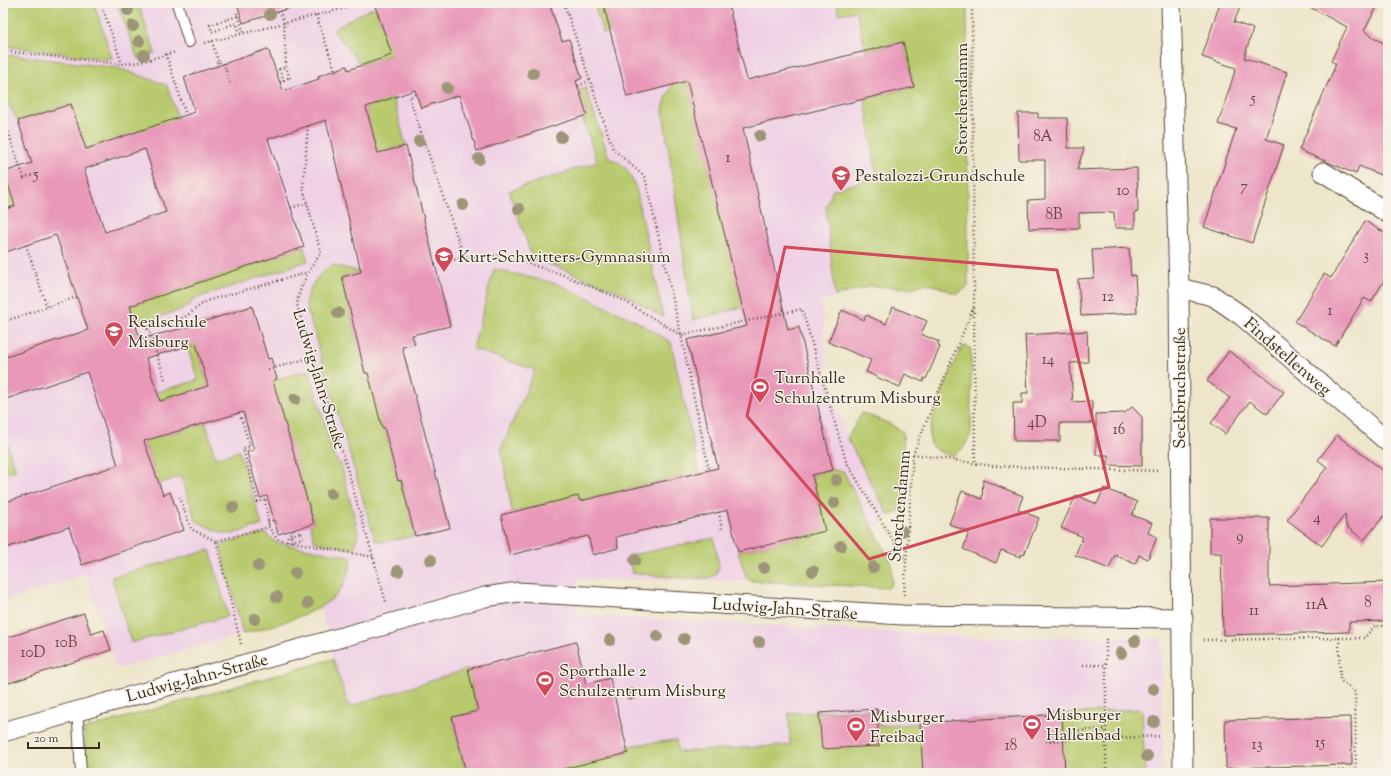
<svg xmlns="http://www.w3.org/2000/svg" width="1391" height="776" font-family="'Sorts Mill Goudy',serif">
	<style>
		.built { fill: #efd0e5 }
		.green { fill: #b8ca6d; stroke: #7a7a46 }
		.building { fill: #e998b9; fill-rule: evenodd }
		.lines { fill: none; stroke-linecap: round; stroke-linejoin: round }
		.lane-casing { stroke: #564638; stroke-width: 12 }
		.street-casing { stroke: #564638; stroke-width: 21 }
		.path { stroke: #564638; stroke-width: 2.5; stroke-dasharray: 1 3; stroke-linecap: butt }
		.lane { stroke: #fff; stroke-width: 10 }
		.street { stroke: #fff; stroke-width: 19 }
		.tree { fill: #9d9577 }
		.marked { fill: none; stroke: #d1495b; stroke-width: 3; stroke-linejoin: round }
		.labels { text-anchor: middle; stroke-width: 3; stroke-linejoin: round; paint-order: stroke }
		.number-label { font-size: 15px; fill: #664645 }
		.street-label { font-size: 17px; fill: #3b2a1e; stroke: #f7f3e8 }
		.poi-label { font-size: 17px; fill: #3b2a1e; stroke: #f7f3e8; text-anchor: start }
	</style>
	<rect width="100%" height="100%" fill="#f7f3e8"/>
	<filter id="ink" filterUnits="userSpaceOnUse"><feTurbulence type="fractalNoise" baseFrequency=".025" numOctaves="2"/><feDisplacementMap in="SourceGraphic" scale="8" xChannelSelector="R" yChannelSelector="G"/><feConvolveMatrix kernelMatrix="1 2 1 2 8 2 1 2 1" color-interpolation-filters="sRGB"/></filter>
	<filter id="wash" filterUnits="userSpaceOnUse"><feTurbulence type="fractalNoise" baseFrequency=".012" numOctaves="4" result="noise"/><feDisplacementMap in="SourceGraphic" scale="16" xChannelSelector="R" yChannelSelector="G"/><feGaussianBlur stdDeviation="0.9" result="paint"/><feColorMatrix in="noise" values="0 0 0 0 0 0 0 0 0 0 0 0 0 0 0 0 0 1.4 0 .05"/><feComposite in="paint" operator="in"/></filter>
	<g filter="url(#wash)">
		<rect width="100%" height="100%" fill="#eee6cb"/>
		<path class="built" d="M3,3H967L968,287L957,294L934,285L924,284L911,288L871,286L822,301L827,373L847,438L889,516L875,528L892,564V584L888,588L753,581L578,579L577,615L978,637L1161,638L1163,773H466L452,717L349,707L333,659L320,607L278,624L121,668L116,667L86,574L3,602Z"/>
		<g class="green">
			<path d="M3,3H94L112,58L106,59L3,46Z"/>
			<path d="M117,3H138L155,53L138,59Z"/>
			<path d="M594,3H603L610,32L603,34Z"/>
			<path d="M836,3H967L968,287L957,294L934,285L924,284L911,288L871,286L835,296L826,207L833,190L877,177L865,99L914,87L903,42L866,51L856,11L839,14Z"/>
			<path d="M375,7L385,35L422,22L448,36L361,65L333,30L356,16Z"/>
			<path d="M11,55L118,68L167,85L178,119L78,152L83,143L71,104L18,121L3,95V58Z"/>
			<path d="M700,71L691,96L743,307L693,320L663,111C668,86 674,77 700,71Z"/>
			<path d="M585,87L609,158C626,163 629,173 636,188L663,317L623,293L532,257L509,191L597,162L582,116L587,114L579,89Z"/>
			<path d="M393,97L406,146L377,152L366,107Z"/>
			<path d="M3,181L8,182L43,196L3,210Z"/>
			<path d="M304,247L308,261L194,299L188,307L136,325L130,306Z"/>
			<path d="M332,265L361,272L342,277L365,373H368L382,427H384L398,481L401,480L415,536L383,542L375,540L306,306C309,286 315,277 332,265Z"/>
			<path d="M494,269L558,284L636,321L671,342L699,472L580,501L578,497L512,512L501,449L535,370L473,349Z"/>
			<path d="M196,344L208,386L160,401L157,392L198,380L187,346Z"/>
			<path d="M965,346L971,349V434L964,447L955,455C945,454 933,452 930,441C925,426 954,366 961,349Z"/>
			<path d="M309,370L334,456L341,465L358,532L354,549L315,542L310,525L314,523L271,381Z"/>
			<path d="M862,413L888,423L903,432L905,508L889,516L847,438Z"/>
			<path d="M206,423L215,458L239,451L262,525L232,534L222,533L196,521L181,476L159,484L144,441Z"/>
			<path d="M6,442L16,470L3,474V443Z"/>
			<path d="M833,470L843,471L892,564V584L888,588L753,581L747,578L738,552L824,531L812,475Z"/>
			<path d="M265,533L277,543L352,557C351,566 344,586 339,592C322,613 269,627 243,634L220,545Z"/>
			<path d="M714,538L719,567L715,575L709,578H680L632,573L628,556Z"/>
			<path d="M210,550L228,616L131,643L112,577Z"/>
			<path d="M333,659L349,707L468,669L478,711L452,717L466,773H86L84,729Z"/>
			<path d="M877,709L879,726L1142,709L1145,773H547L628,753L627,746L676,740L678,752L790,745L789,713Z"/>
		</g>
		<g id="blocks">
			<g class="building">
				<path d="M237,3H293V7L243,23Z"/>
				<path d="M374,3H549L562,41L569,39L582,78L576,81L587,115L477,151L459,95L421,108L415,90L366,107L378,153L406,146L450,326L412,335L415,344L402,347L450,528L415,536L401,480L398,481L384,427L382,428L368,373H365L342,277L361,272L326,120L268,139L304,247L130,306L140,339L191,326L252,306L268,359L271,358L277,379L273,381L314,524L278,534L267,496L260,498L247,452L254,450L243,412L144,441L163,495L170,492L184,530L82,565L69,527L3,549V503L118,465L87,372L3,400V358L88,330L56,235L3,253V210L15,206L4,172L32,163L18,121L71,104L86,149L195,112L184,77L268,49L283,91L319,79L318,76L347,66L348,70L392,55ZM145,149L166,212L105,232L84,169ZM196,344L208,386L160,401L146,358Z"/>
				<path d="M603,3H728L747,80L903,42L914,87L743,128L788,330L799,327L833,470L812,475L825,531L738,552L728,510L616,537L618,548L593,555L588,536L510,555L501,515L578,496L580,501L718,468L687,340L747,326L687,81L627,97Z"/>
				<path d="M1220,3H1242L1234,22L1253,29L1244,58L1287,72L1266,139L1284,145L1252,243L1204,227L1236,129L1218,124L1236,68L1202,57Z"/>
				<path d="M1302,3H1379L1364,31L1388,46V178L1359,166L1356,174L1299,150L1336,64L1331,61L1347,27Z"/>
				<path d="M1018,113H1038V118H1067L1068,148H1084L1077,170L1137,168L1138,212H1135V228H1115L1114,212L1079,213V228L1029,229L1028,200L1045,199V160H1019Z"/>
				<path d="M1365,221L1388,235V274L1371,302L1364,298L1335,346L1295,322L1324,274L1331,278Z"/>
				<path d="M1129,248L1131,276L1135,275L1137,313L1081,316L1078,279L1094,278L1092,250Z"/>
				<path d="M893,307L927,321L921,334L939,342L938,346L940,347L926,379L924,378L923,382L905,374L900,387L883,380L866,372L871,360L828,342L842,310L864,320L866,315L886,324Z"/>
				<path d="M1087,331L1088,362L1070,363L1073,402L1092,401V423H1060V441H1014L1013,403H1022V393H1028L1025,335Z"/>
				<path d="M1229,351L1284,392L1267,414L1250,401L1225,434L1211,423L1230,398L1207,381Z"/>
				<path d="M1132,407L1142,417V466L1108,465V455H1096V414L1125,413Z"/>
				<path d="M1337,435L1388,474V511L1364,540L1346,526L1345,514L1322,546L1287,520L1327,467L1318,460Z"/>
				<path d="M983,480L1023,496L1018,510L1039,518L1024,555L1021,554L1020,557L1001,550L996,563L963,549L969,532L949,524L962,491L982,499Z"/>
				<path d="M1104,488L1137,502L1132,515L1152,523L1148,533L1157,537L1148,559L1139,555L1135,564L1115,555L1109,569L1075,555L1083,537L1061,528L1076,495L1097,504Z"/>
				<path d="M1210,518H1269V586L1388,582V621L1349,622V632L1223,635L1221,553H1210Z"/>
				<path d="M84,613L91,634L104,630L111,650L3,685V639Z"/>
				<path d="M576,642L586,684L610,678L628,753L547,773H466L452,717L478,711L468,669Z"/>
				<path d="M877,709L879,746L822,749L819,713Z"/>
				<path d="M1062,714L1065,773H923L920,723Z"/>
				<path d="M1351,717L1352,765L1226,768L1225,720Z"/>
			</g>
		</g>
	</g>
	<g filter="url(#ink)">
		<use href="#blocks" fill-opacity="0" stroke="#564638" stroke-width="1"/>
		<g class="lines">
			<defs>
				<g id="lane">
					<path d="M177,3L189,42"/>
					<path d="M75,711L78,722L81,773"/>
				</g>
				<g id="street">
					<path d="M1171,3L1179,288L1183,773"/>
					<path d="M1323,172L1388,213"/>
					<path d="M1179,288L1213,296L1242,316L1388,442"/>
					<path d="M3,732L485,597L518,592L903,615L1183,618"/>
				</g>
			</defs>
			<use href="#lane" class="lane-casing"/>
			<use href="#street" class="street-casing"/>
			<g class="path">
				<path d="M101,3L122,64"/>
				<path d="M277,3L284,23L286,67L290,78"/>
				<path d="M564,3L613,149L645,177L681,335L802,309L846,461L905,561"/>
				<path d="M237,13L238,16L210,25L212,32L236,23L240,33"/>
				<path d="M316,15L336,73"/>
				<path d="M238,16L244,33"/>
				<path d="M212,41L218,61"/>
				<path d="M205,43L345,8L346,3"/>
				<path d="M3,51L122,64L140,62L175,52"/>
				<path d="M166,54L186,115"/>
				<path d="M216,67L218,61L224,64"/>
				<path d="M225,67L230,83"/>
				<path d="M279,69L286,67"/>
				<path d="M279,69L284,81"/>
				<path d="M280,82L290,77"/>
				<path d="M578,86L589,81"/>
				<path d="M416,95L409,97L464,257"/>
				<path d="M3,117L24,178L36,174"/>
				<path d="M308,126L303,188L321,253C310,269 299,285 297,305L345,461L386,602"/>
				<path d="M291,208L307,203"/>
				<path d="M26,245L47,307L77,297"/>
				<path d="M435,265L464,257L502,255L561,274L621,299L681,335L709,470"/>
				<path d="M974,308L975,464"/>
				<path d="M3,322L47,307"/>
				<path d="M268,370L312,357"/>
				<path d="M165,379L148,329L185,317L206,301L306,273"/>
				<path d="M245,417L241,418L250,447L243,449L258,502L265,500L269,527"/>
				<path d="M913,454L993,466L1159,471"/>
				<path d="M180,497L191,529L216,541"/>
				<path d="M719,512L722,530"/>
				<path d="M268,522L274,520"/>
				<path d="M287,541L288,536L301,532L303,538L292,541L290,530"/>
				<path d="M904,595L913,454L974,306L972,3"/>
				<path d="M1339,638H1364L1375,626H1388"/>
				<path d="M1106,639V773"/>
				<path d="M1203,640L1339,638L1340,680L1355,692L1356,770L1225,773"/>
				<path d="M241,644L216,541L269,527L277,539L373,557"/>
				<path d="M1083,665H1106"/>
				<path d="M1046,741L1162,736"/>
				<path d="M1049,741L1073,731L1105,729"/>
			</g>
			<use href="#lane" class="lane"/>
			<use href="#street" class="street"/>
		</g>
		<g class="tree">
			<circle cx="128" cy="10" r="6"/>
			<circle cx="270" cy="14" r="6"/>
			<circle cx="133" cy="26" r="6"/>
			<circle cx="139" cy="41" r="6"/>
			<circle cx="144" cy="55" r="6"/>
			<circle cx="533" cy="73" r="6"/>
			<circle cx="447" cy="88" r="6"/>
			<circle cx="760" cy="136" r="6"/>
			<circle cx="561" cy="137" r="6"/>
			<circle cx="419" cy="141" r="6"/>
			<circle cx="479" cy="159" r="6"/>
			<circle cx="463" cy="205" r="6"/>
			<circle cx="519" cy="209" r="6"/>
			<circle cx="338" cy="313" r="6"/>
			<circle cx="295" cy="399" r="6"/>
			<circle cx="836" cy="480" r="6"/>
			<circle cx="331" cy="494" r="6"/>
			<circle cx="834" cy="503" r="6"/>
			<circle cx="233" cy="507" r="6"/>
			<circle cx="902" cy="531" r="6"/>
			<circle cx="841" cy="546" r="6"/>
			<circle cx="431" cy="560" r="6"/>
			<circle cx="635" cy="560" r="6"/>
			<circle cx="258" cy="566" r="6"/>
			<circle cx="873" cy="567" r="6"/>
			<circle cx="764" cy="568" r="6"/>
			<circle cx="398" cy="571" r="6"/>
			<circle cx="813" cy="571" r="6"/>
			<circle cx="295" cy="573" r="6"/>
			<circle cx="277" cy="597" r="6"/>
			<circle cx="308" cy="603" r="6"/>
			<circle cx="255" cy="619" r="6"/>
			<circle cx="657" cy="636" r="6"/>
			<circle cx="684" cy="639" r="6"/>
			<circle cx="610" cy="640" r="6"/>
			<circle cx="1135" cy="641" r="6"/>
			<circle cx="759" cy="642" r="6"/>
			<circle cx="1121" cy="653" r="6"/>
			<circle cx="1153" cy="689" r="6"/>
			<circle cx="631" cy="694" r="6"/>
			<circle cx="1154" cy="722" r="6"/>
			<circle cx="1147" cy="756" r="6"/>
		</g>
	</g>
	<path class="marked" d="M785,247L1057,270L1109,487L869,559L747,416Z"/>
	<defs>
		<symbol id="school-pin" viewBox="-11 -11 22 30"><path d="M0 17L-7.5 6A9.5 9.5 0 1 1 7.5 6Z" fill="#d1495b" stroke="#f7f3e8"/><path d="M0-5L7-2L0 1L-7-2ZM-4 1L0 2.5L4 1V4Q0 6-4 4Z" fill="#fff"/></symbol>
		<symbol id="stadium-pin" viewBox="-11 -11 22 30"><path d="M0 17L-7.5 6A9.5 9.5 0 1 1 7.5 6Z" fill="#d1495b" stroke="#f7f3e8"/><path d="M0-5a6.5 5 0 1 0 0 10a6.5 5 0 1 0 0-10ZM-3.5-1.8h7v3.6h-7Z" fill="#fff"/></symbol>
	</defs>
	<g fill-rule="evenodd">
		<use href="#school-pin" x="830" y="164" width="22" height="30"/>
		<use href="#school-pin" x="433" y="245" width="22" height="30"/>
		<use href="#school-pin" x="103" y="320" width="22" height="30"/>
		<use href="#stadium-pin" x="749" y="376" width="22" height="30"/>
		<use href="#stadium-pin" x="534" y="669" width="22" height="30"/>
		<use href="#stadium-pin" x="1021" y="713" width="22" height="30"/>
		<use href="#stadium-pin" x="845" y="715" width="22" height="30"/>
	</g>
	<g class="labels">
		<g class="number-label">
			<text x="1253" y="103">5</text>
			<text x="1043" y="141">8A</text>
			<text x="728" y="162">1</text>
			<text x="36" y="179">5</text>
			<text x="1244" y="191">7</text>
			<text x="1123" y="195">10</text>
			<text x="1054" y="219">8B</text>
			<text x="1366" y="260">3</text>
			<text x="1108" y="301">12</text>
			<text x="1330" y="315">1</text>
			<text x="1048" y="364">14</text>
			<text x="1037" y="427">4D</text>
			<text x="1119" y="434">16</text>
			<text x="1317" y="522">4</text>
			<text x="1240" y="541">9</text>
			<text x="1368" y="607">8</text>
			<text x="1317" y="609">11A</text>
			<text x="1254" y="615">11</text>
			<text x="66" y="647">10B</text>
			<text x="33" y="657">10D</text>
			<text x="1320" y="747">15</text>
			<text x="1257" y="749">13</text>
			<text x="1011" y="750">18</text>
		</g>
		<g class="street-label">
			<text transform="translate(961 99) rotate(-90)" y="6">Storchendamm</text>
			<text transform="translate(1288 356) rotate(41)" y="6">Findstellenweg</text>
			<text transform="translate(320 379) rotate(73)" y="6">Ludwig-Jahn-Straße</text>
			<text transform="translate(1179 388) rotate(-90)" y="6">Seckbruchstraße</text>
			<text transform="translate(899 506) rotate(-85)" y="6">Storchendamm</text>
			<text transform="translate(785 608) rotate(4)" y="6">Ludwig-Jahn-Straße</text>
			<text transform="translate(197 677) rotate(-15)" y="6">Ludwig-Jahn-Straße</text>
		</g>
		<g class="poi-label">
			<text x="855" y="181">Pestalozzi-Grundschule</text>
			<text x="458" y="262">Kurt-Schwitters-Gymnasium</text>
			<text x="128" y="327">Realschule<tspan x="128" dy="20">Misburg</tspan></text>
			<text x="774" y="383">Turnhalle<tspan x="774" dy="20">Schulzentrum Misburg</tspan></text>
			<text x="559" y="676">Sporthalle 2<tspan x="559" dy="20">Schulzentrum Misburg</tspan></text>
			<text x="1046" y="720">Misburger<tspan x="1046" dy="20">Hallenbad</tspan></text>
			<text x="870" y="722">Misburger<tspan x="870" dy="20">Freibad</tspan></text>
		</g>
	</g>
	<rect width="1391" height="776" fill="none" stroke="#f7f3e8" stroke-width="16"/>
	<path d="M28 742v6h71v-6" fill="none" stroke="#3b2a1e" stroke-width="2"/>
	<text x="34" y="742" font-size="12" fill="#3b2a1e" stroke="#f7f3e8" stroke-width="3" paint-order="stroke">20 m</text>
</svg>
